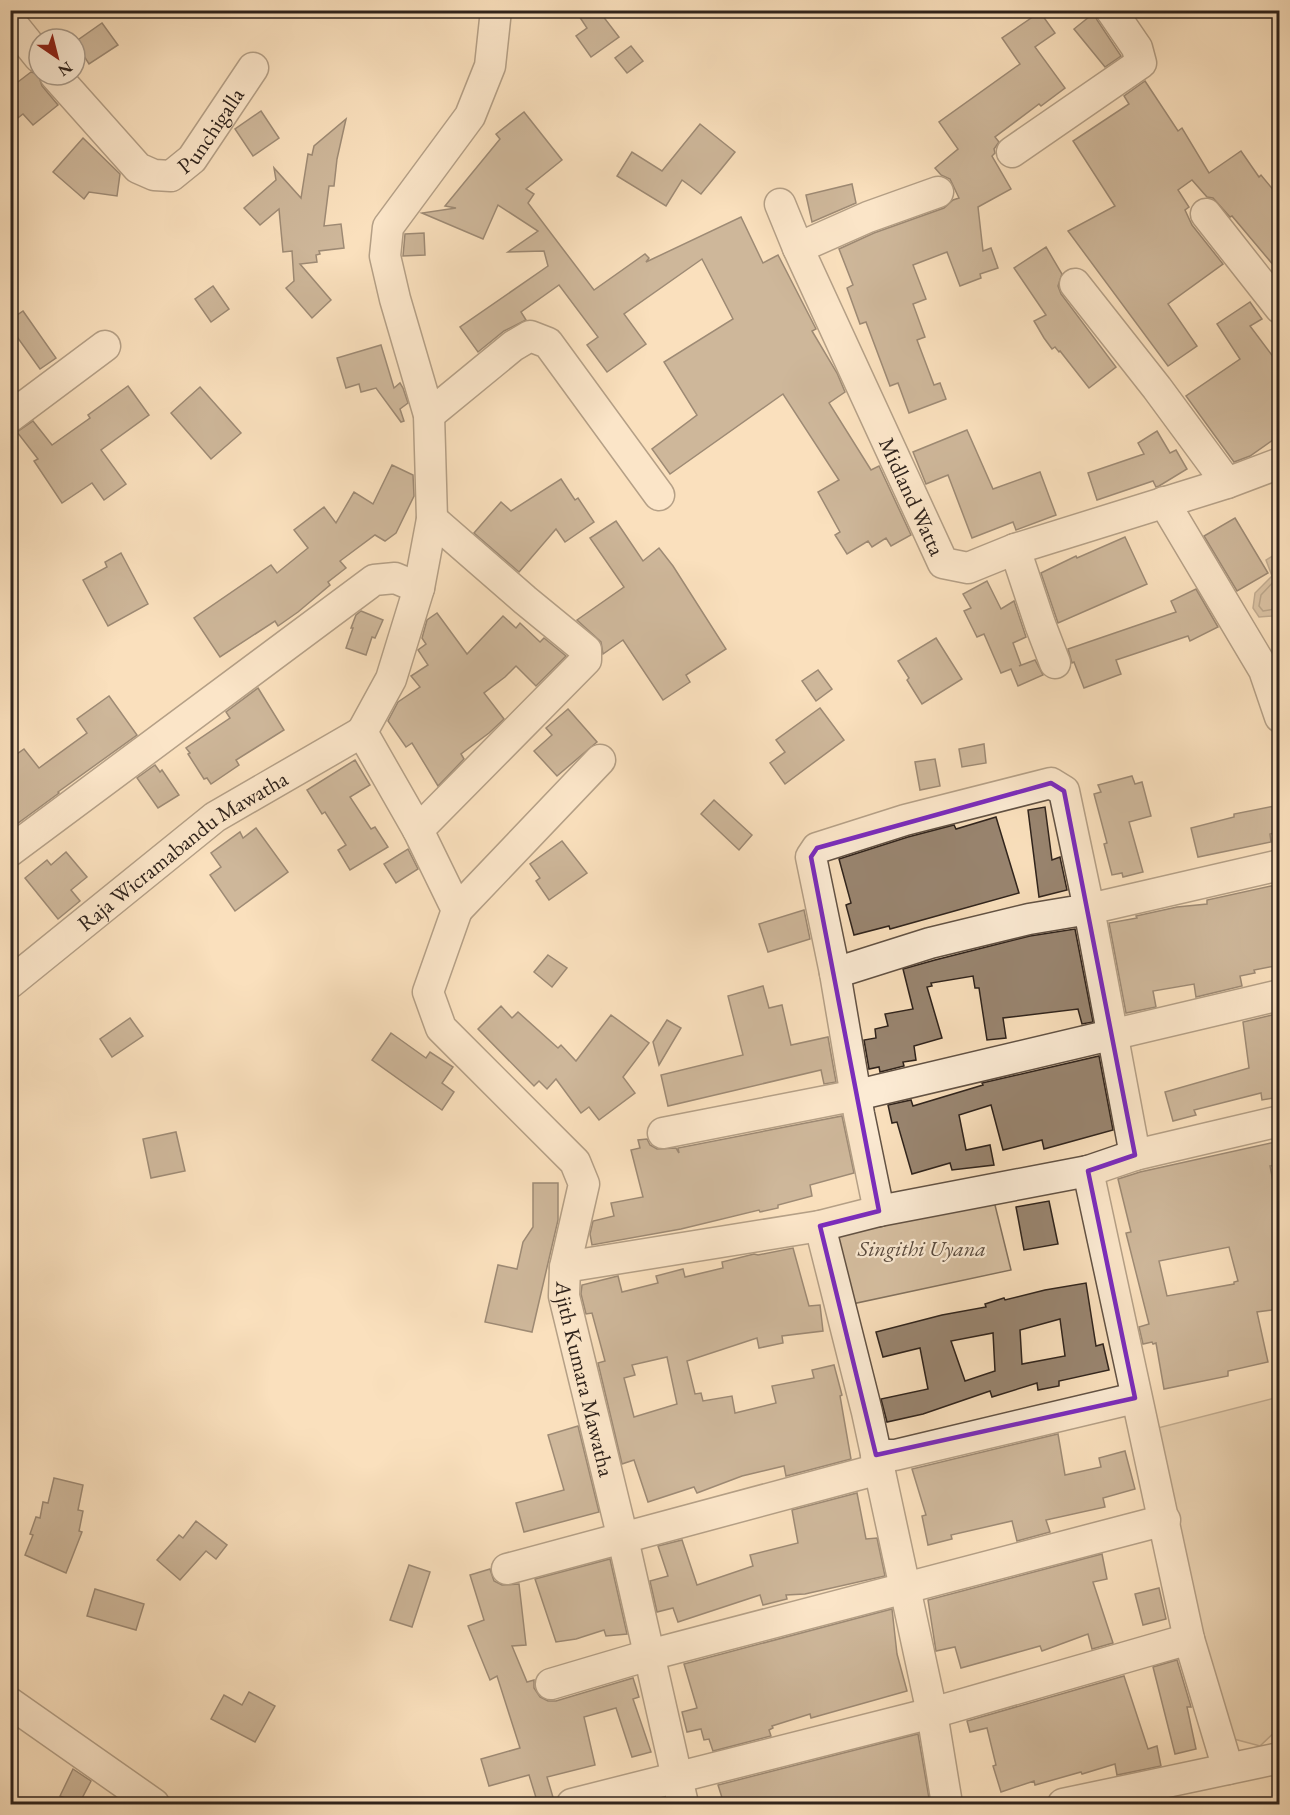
<svg xmlns="http://www.w3.org/2000/svg" width="1290" height="1815" font-family="'EB Garamond',serif">
	<style>
		.green { fill: #d7c0a2; stroke: #83725f; stroke-width: 1.5 }
		.water { fill: #b5a086; stroke: #7f6e5c; stroke-width: 1.5 }
		.lines { fill: none; stroke-linecap: round; stroke-linejoin: round }
		.shore { stroke: #726251; stroke-width: 1.5 }
		.building { fill: #998570; stroke: #2f231c; stroke-width: 1.5; fill-rule: evenodd }
		.minor-casing { stroke: #625244; stroke-width: 33 }
		.minor { stroke: #fcebd4; stroke-width: 30 }
		.marked { fill: none; stroke: #7b2cbf; stroke-width: 4.5; stroke-linejoin: round }
		.labels { text-anchor: middle; stroke-width: 4.5; stroke-linejoin: round; paint-order: stroke }
		.street-label { font-size: 22px; fill: #2f231c; stroke: #fcebd4 }
		.park-label { font-size: 22px; font-style: italic; fill: #594a3e; stroke: #fcebd4 }
	</style>
	<rect width="100%" height="100%" fill="#fae0bd"/>
	<filter id="stains"><feTurbulence type="fractalNoise" baseFrequency=".00333" numOctaves="4"/><feColorMatrix values="0 0 0 0 .2 0 0 0 0 .09 0 0 0 0 .02 0 0 0 .5 -.17"/></filter>
	<radialGradient id="worn" r=".72"><stop offset=".6" stop-color="#630" stop-opacity="0"/><stop offset="1" stop-color="#630" stop-opacity=".3"/></radialGradient>
	<g class="green">
		<path d="M992,1193L1011,1270L852,1304L834,1226Z"/>
		<path d="M1279,1397V1728L1260,1746L1234,1739L1213,1693L1146,1431Z"/>
	</g>
	<path class="water" d="M1279,552V613L1272,616L1259,617L1253,608L1255,593L1272,576L1266,560Z"/>
	<g class="lines">
		<path class="shore" d="M1280,559L1274,563L1277,578L1261,595L1259,606L1263,611L1280,608"/>
	</g>
	<g class="building">
		<path d="M575,10L599,11L619,37L591,57L576,36L587,28Z"/>
		<path d="M1040,12L1055,33L1035,47L1065,88L1041,106L1039,104L995,137L999,142L994,149L995,153L992,156L1011,189L978,207L983,251L991,248L998,268L980,274L981,278L960,286L947,252L913,265L926,299L913,304L925,337L917,340L934,385L940,383L946,399L909,413L898,383L890,386L866,322L860,324L847,288L853,285L839,249L874,233L944,208L953,200L959,198L950,179L941,175L935,168L958,149L939,122L1020,64L1002,38Z"/>
		<path d="M1094,13L1097,20L1121,56L1105,67L1074,29Z"/>
		<path d="M102,23L118,45L89,64L75,42Z"/>
		<path d="M631,46L643,61L627,73L615,58Z"/>
		<path d="M31,72L38,74L42,86L58,105L33,125L23,114L10,124V88Z"/>
		<path d="M1145,81L1178,131L1182,128L1209,173L1241,151L1259,177L1261,175L1280,198V273L1232,216L1230,217L1213,198L1207,197L1192,180L1178,190L1189,207L1185,210L1192,225L1223,264L1168,304L1197,346L1168,366L1068,231L1115,206L1073,141L1129,104L1124,96Z"/>
		<path d="M261,111L279,138L253,156L235,129Z"/>
		<path d="M524,112L562,160L526,189L534,194L528,203L594,290L645,254L649,258L646,262L741,217L763,263L778,255L816,329L812,331L837,373L845,392L829,403L871,470L879,466L911,535L891,546L886,538L872,547L868,541L847,554L835,535L840,532L818,492L839,480L783,394L670,474L652,449L697,415L664,362L733,319L702,259L624,314L646,344L607,372L587,345L598,337L559,285L521,312L526,320L504,331L478,352L460,327L548,266L544,251L508,252L538,231L498,205L483,239L422,213L456,208L445,206L500,139L496,134Z"/>
		<path d="M346,119L337,159L334,186H329L324,226L341,224L344,248L319,251L320,254L316,255L317,262L300,264L331,300L312,318L286,288L294,281L292,251L283,252L279,209L260,225L244,208L276,180L274,168L301,198L308,154L312,155L314,146Z"/>
		<path d="M700,124L735,152L701,194L682,180L666,206L617,176L632,152L662,171Z"/>
		<path d="M83,138L120,174L117,196L89,192L84,199L53,172Z"/>
		<path d="M852,184L856,203L812,222L806,195Z"/>
		<path d="M424,233L425,255L403,256L405,234Z"/>
		<path d="M1046,247L1062,274L1058,286L1061,294L1116,367L1089,388L1060,351L1059,352L1055,347L1052,349L1044,338L1034,321L1046,315L1014,268Z"/>
		<path d="M213,286L229,309L211,322L195,299Z"/>
		<path d="M1250,302L1262,319L1250,326L1280,366V435L1250,456L1234,462L1186,396L1240,359L1217,324Z"/>
		<path d="M23,311L56,358L40,369L10,327V320Z"/>
		<path d="M381,345L394,388L400,383L403,388L408,403L400,409L404,421L401,422L376,388L361,392L359,384L346,388L337,358Z"/>
		<path d="M128,386L149,415L101,450L126,484L104,500L92,483L62,503L34,461L38,459L17,432L33,421L52,445L90,418L88,415Z"/>
		<path d="M200,387L241,433L211,459L171,413Z"/>
		<path d="M967,430L993,489L1040,472L1056,515L1016,530L1013,522L972,538L948,475L926,484L913,452Z"/>
		<path d="M1157,431L1170,453L1176,450L1187,469L1159,486L1156,487L1153,481L1097,500L1088,473L1144,454L1138,443Z"/>
		<path d="M392,465L413,475L414,496L396,533L385,541L375,535L340,561L346,568L328,582L330,585L298,612L278,626L275,621L220,657L194,618L271,565L277,573L308,548L294,530L324,507L336,523L354,492L373,504Z"/>
		<path d="M561,479L575,500L578,498L594,522L565,542L556,529L519,572L474,533L501,502L511,511Z"/>
		<path d="M1235,518L1268,573L1237,591L1204,536Z"/>
		<path d="M616,521L643,561L659,548L673,566L726,649L686,675L690,682L663,700L623,640L603,654L601,642L577,620L624,587L590,538Z"/>
		<path d="M1125,537L1147,584L1058,623L1041,573L1076,556L1077,558Z"/>
		<path d="M121,553L148,604L108,626L83,580L107,567L105,562Z"/>
		<path d="M987,581L1001,609L1014,601L1026,637L1013,643L1021,665L1019,666L1035,660L1043,675L1018,686L1011,669L1001,673L984,634L977,637L964,611L971,608L963,594Z"/>
		<path d="M1196,589L1218,627L1190,641L1188,636L1116,660L1121,674L1084,688L1074,662L1072,663L1068,649L1176,612L1171,601Z"/>
		<path d="M361,611L383,620L375,638L372,637L366,655L346,648L353,628H351L356,615Z"/>
		<path d="M437,613L467,654L503,616L516,628L520,623L540,642L544,638L566,656L536,686L516,666L505,677L484,693L504,719L489,733L461,754L464,759L438,786L412,743L406,747L388,721L398,702L420,687L411,676L428,665L418,650L426,644L422,638L427,620Z"/>
		<path d="M936,638L962,679L922,704L907,680L909,678L898,661Z"/>
		<path d="M818,670L832,689L816,701L802,681Z"/>
		<path d="M258,688L284,730L236,760L239,765L211,784L207,778L204,779L188,754L190,753L186,748L230,718L226,712Z"/>
		<path d="M109,696L137,735L58,792L59,793L10,829V759L24,749L39,768L87,733L77,719Z"/>
		<path d="M820,708L844,740L785,784L770,763L785,752L776,740Z"/>
		<path d="M568,709L597,742L557,776L534,751L552,735L546,728Z"/>
		<path d="M984,744L986,763L962,767L959,749Z"/>
		<path d="M935,759L940,786L920,790L915,762Z"/>
		<path d="M355,760L370,785L350,797L371,829L375,827L388,847L350,870L338,850L346,845L325,812L322,814L307,790Z"/>
		<path d="M155,765L160,772L162,770L179,795L158,808L137,778Z"/>
		<path d="M1132,776L1135,784L1142,782L1151,816L1129,822L1143,872L1123,877L1122,873L1112,875L1104,844L1107,843L1094,794L1101,792L1098,785Z"/>
		<path d="M714,800L752,835L739,850L701,814Z"/>
		<path d="M1280,805V832L1270,834L1271,842L1198,857L1191,828L1234,817V814Z"/>
		<path d="M1045,807L1052,860L1060,857L1067,890L1039,897L1028,810Z"/>
		<path d="M996,817L1019,893L890,929L889,926L854,935L846,905L851,903L839,859L908,837L954,825L956,829Z"/>
		<path d="M256,828L288,872L235,911L210,875L221,867L211,853L240,832L243,838Z"/>
		<path d="M562,841L587,873L549,900L536,881L540,878L530,864Z"/>
		<path d="M408,849L418,869L396,883L384,864Z"/>
		<path d="M66,852L87,877L71,890L80,901L58,919L25,878L47,860L51,865Z"/>
		<path d="M1280,884V965L1254,970L1255,973L1240,976L1242,986L1196,997L1194,984L1153,991L1156,1007L1126,1013L1109,923L1137,918L1136,916L1177,907L1207,904V900Z"/>
		<path d="M804,910L810,939L768,952L759,924Z"/>
		<path d="M1075,929L1093,1022L1082,1024L1078,1009L1003,1018L1006,1038L987,1040L979,988H975L973,976L931,983L932,986L927,987L942,1038L914,1046L916,1060L903,1062L904,1066L880,1072L879,1067L869,1069L864,1040L876,1038L875,1029L888,1026L885,1014L913,1009L903,969L935,960L1030,936Z"/>
		<path d="M548,955L567,968L552,987L534,972Z"/>
		<path d="M763,986L769,1008L782,1005L791,1045L828,1037L836,1082L824,1084L821,1070L668,1106L661,1075L743,1055L728,996Z"/>
		<path d="M501,1006L512,1018L518,1012L558,1048L561,1045L576,1061L611,1015L649,1043L623,1077L635,1093L599,1120L589,1107L581,1113L556,1079L547,1089L539,1081L534,1086L478,1029Z"/>
		<path d="M1276,1014L1280,1030V1097L1262,1100L1261,1093L1194,1110L1196,1115L1173,1121L1165,1092L1249,1068L1243,1022Z"/>
		<path d="M130,1018L143,1036L112,1057L100,1039Z"/>
		<path d="M667,1020L681,1028L659,1065L653,1042Z"/>
		<path d="M391,1033L426,1058L430,1052L453,1067L442,1083L454,1092L442,1110L372,1060Z"/>
		<path d="M1099,1056L1113,1130L1044,1149L1042,1140L1003,1150L991,1105L959,1115L966,1150L990,1145L994,1165L952,1170L950,1163L912,1174L897,1122L892,1123L888,1105L911,1100L913,1106L983,1085L982,1083Z"/>
		<path d="M842,1116L854,1173L810,1185L812,1196L778,1205V1208L760,1212L759,1210L681,1229L592,1245L590,1234L593,1221L614,1216L611,1203L643,1197L631,1150L640,1148L638,1140L647,1139L650,1145L657,1149L676,1148L679,1153L678,1148Z"/>
		<path d="M176,1132L185,1171L151,1178L143,1139Z"/>
		<path d="M1280,1141V1165L1270,1166L1280,1217V1309L1257,1312L1268,1362L1228,1371V1376L1164,1389L1156,1343L1153,1344L1152,1342L1143,1344L1139,1327L1149,1324L1126,1233L1131,1232L1118,1179L1140,1172ZM1229,1247L1238,1281L1234,1282V1284L1167,1296L1159,1261Z"/>
		<path d="M533,1183H558V1220L532,1332L485,1322L498,1265L517,1269L523,1242L533,1227Z"/>
		<path d="M1049,1201L1058,1244L1024,1250L1016,1207Z"/>
		<path d="M793,1248L809,1306L820,1305L823,1331L782,1336L783,1343L759,1348L757,1338L687,1361L695,1394L701,1393L703,1401L732,1396L735,1413L776,1403L772,1386L814,1378L812,1370L834,1365L842,1395L840,1396L851,1459L786,1476L784,1466L742,1476L697,1493L694,1487L648,1502L634,1460L622,1464L598,1363L605,1361L592,1313L586,1314L581,1294L582,1285L618,1276L622,1292L658,1283L656,1276L683,1269L685,1277L723,1268L722,1262L754,1254L758,1255ZM667,1357L677,1404L634,1417L624,1378L635,1375L632,1365Z"/>
		<path d="M1086,1283L1096,1346L1103,1344L1109,1370L1059,1381V1386L1038,1390L1037,1383L992,1397L990,1391L923,1414L887,1422L881,1399L928,1389L920,1348L883,1357L876,1332L942,1315L986,1307L985,1304L1004,1298L1005,1300L1045,1290ZM1060,1319L1065,1356L1022,1364L1020,1330ZM993,1333L995,1371L965,1381L951,1341Z"/>
		<path d="M578,1426L599,1512L524,1532L516,1503L564,1490L548,1435Z"/>
		<path d="M1058,1434L1065,1475L1101,1467L1099,1458L1125,1451L1135,1489L1103,1498L1105,1507L1046,1520L1050,1532L1017,1541L1012,1521L951,1535L952,1539L928,1545L922,1516L926,1515L912,1469Z"/>
		<path d="M54,1478L83,1485L78,1510L83,1511L79,1531L82,1532L66,1573L25,1555L33,1535L30,1534L36,1517L40,1518L43,1502L48,1503Z"/>
		<path d="M857,1493L866,1539L877,1538L885,1576L805,1594L786,1595L787,1599L763,1605L760,1595L678,1622L673,1608L657,1612L650,1581L668,1576L658,1546L682,1540L697,1585L753,1566L750,1555L798,1543L792,1510Z"/>
		<path d="M196,1521L227,1545L216,1559L206,1551L180,1580L157,1560L179,1535L183,1538Z"/>
		<path d="M1102,1554L1107,1579L1093,1582L1113,1643L1092,1649L1088,1634L1042,1651L1040,1646L961,1668L955,1647L936,1651L928,1600Z"/>
		<path d="M610,1559L627,1634L606,1636L604,1630L576,1639L556,1642L535,1579Z"/>
		<path d="M409,1565L430,1572L412,1627L390,1620Z"/>
		<path d="M490,1569L494,1581L502,1585L519,1584L526,1645L512,1646L527,1682L534,1680V1688L540,1697L548,1701H556L633,1678L639,1697L633,1699L651,1752L632,1757L616,1708L584,1717L595,1765L547,1777L555,1804H538L529,1775L489,1786L481,1759L520,1748L497,1676L490,1680L468,1626L484,1620L470,1575Z"/>
		<path d="M1159,1588L1166,1619L1143,1625L1135,1594Z"/>
		<path d="M95,1589L144,1604L136,1630L87,1616Z"/>
		<path d="M892,1609L897,1654L907,1691L811,1718L810,1714L772,1726L773,1728L769,1730L771,1736L713,1751L709,1739L704,1740L701,1729L687,1732L682,1712L697,1708L684,1664Z"/>
		<path d="M1177,1660L1191,1707H1187L1196,1749L1175,1754L1153,1667Z"/>
		<path d="M1124,1676L1148,1749L1157,1746L1161,1766L1117,1775L1115,1764L1082,1774L1081,1772L1035,1785L1034,1781L1001,1792L993,1766L996,1765L987,1728L970,1732L967,1721Z"/>
		<path d="M249,1692L275,1706L255,1742L211,1719L224,1695L242,1705Z"/>
		<path d="M918,1734L930,1804H724L718,1785Z"/>
		<path d="M73,1769L91,1781L79,1804L60,1796Z"/>
	</g>
	<g class="lines">
		<defs>
			<g id="minor">
				<path d="M10,21L39,57"/>
				<path id="s1" d="M55,75L138,168L154,175L171,176L192,159L253,68"/>
				<path d="M1012,152L1141,63L1137,48L1111,10"/>
				<path id="s2" d="M780,204L798,248L943,563L968,568L1015,549L1227,483L1280,463"/>
				<path d="M1206,214L1280,308"/>
				<path d="M798,248L868,217L938,192"/>
				<path d="M1075,284L1157,388L1227,483"/>
				<path d="M429,415L513,346L530,336L548,343L659,495"/>
				<path d="M10,417L105,346"/>
				<path d="M1164,502L1264,670L1280,717"/>
				<path d="M1015,549L1040,624L1055,663"/>
				<path id="s3" d="M362,732L418,830L457,910L428,992L441,1028L575,1162L584,1184L565,1267L564,1296L623,1539L683,1804"/>
				<path d="M362,732L391,679L419,588L432,519L429,415L395,299L385,256L388,227L470,116L490,66L496,10"/>
				<path d="M418,830L586,660V650L525,600L432,519"/>
				<path d="M10,851L374,580L395,578L419,588"/>
				<path d="M457,910L600,760"/>
				<path d="M835,973L859,1114L879,1211"/>
				<path id="s4" d="M10,983L215,817L362,732"/>
				<path d="M663,1133L857,1095L1280,995"/>
				<path d="M1135,1155L1089,909L1064,791L1051,783L905,820L817,848L811,857L835,973L930,943L1029,919L1089,909L1280,865"/>
				<path d="M1088,1171L1189,1639L1228,1769"/>
				<path d="M820,1226L867,1412L932,1713L947,1804"/>
				<path d="M565,1267L820,1226L879,1211L1088,1171L1135,1155L1280,1121"/>
				<path d="M876,1455H895L1135,1398"/>
				<path d="M507,1569L868,1472L880,1470"/>
				<path d="M551,1684L649,1655L1165,1520"/>
				<path d="M10,1703L154,1804"/>
				<path d="M572,1804L932,1713L1189,1639"/>
				<path d="M1063,1804L1280,1758"/>
			</g>
		</defs>
		<use href="#minor" class="minor-casing"/>
		<use href="#minor" class="minor"/>
	</g>
	<path d="M0 0H1290V1815H0ZM1051,783L1064,791L1135,1155L1088,1171L1135,1398L876,1455L820,1226L879,1211L811,857L817,848Z" fill="#fae0bd" fill-opacity=".55" fill-rule="evenodd"/>
	<path class="marked" d="M1051,783L1064,791L1135,1155L1088,1171L1135,1398L876,1455L820,1226L879,1211L811,857L817,848Z"/>
	<g class="labels">
		<g class="street-label">
			<text dy="8" stroke="none"><textPath href="#s1" startOffset="220">Punchigalla</textPath></text>
			<text dy="8" stroke="none"><textPath href="#s2" startOffset="321">Midland Watta</textPath></text>
			<text dy="8" stroke="none"><textPath href="#s4" startOffset="218">Raja Wicramabandu Mawatha</textPath></text>
			<text dy="8" stroke="none"><textPath href="#s3" startOffset="740">Ajith Kumara Mawatha</textPath></text>
		</g>
		<g class="park-label">
			<text x="922" y="1256">Singithi Uyana</text>
		</g>
	</g>
	<rect width="1290" height="1815" fill="none" stroke="#fae0bd" stroke-width="36"/>
	<rect x="12" y="12" width="1266" height="1791" fill="none" stroke="#2f231c" stroke-width="3"/>
	<rect x="18" y="18" width="1254" height="1779" fill="none" stroke="#2f231c" stroke-width="1.5"/>
	<g transform="translate(57 57) rotate(145)"><circle r="28" fill="#fcebd4" stroke="#aa9b8a" stroke-width="1.5"/>
	<path d="M0-4.5L10 22L0 15L-10 22Z" fill="#8f2418"/>
	<text y="-9" font-size="16" font-weight="bold" text-anchor="middle" fill="#2f231c">N</text>
	</g>
	<rect width="100%" height="100%" filter="url(#stains)"/>
	<rect width="100%" height="100%" fill="url(#worn)"/>
</svg>
